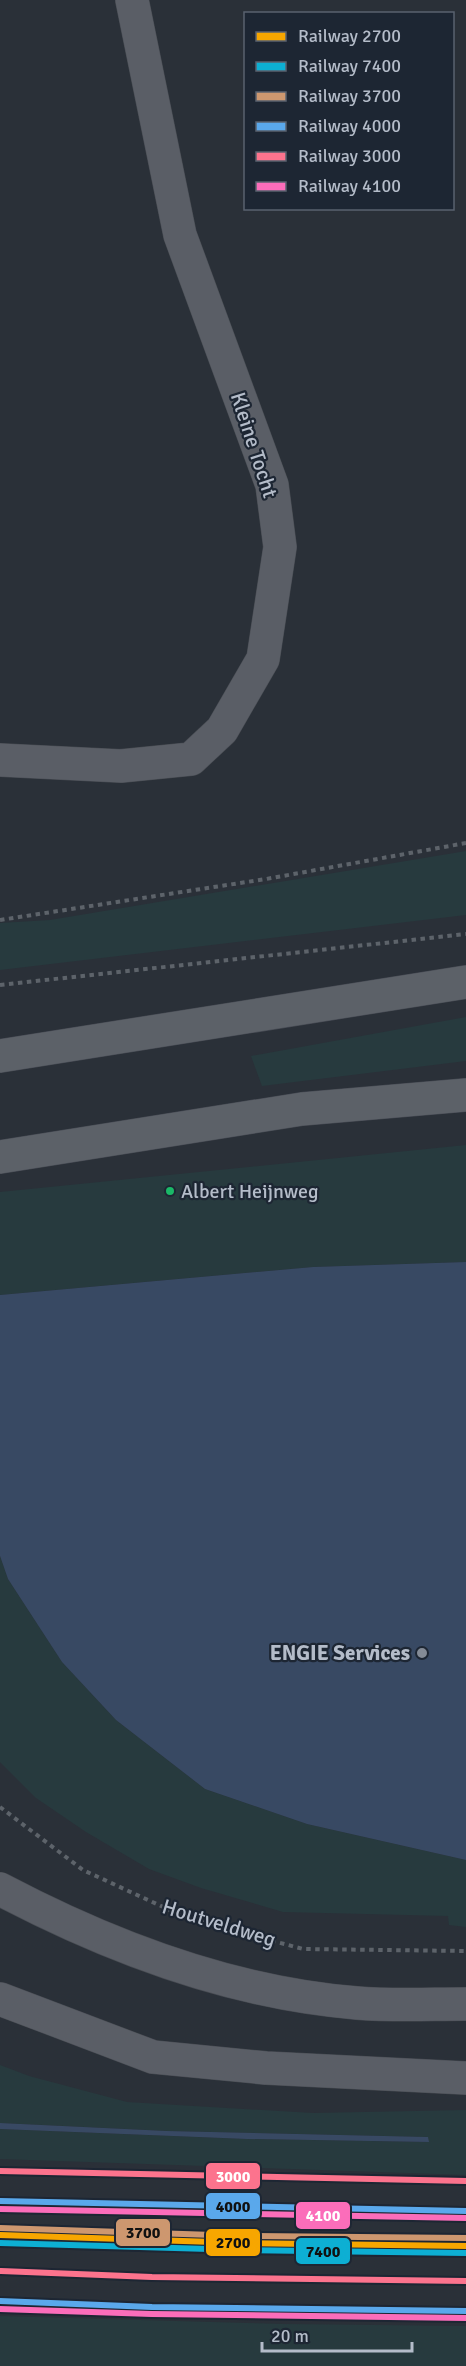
<svg xmlns="http://www.w3.org/2000/svg" width="466" height="2366" font-family="Signika,sans-serif">
	<style>
		.green { fill: #273a3e }
		.water { fill: #384963 }
		.lines { fill: none; stroke-linecap: round; stroke-linejoin: round }
		.minor-casing { stroke: #484c53; stroke-width: 34 }
		.major-casing { stroke: #484c55; stroke-width: 34 }
		.path { stroke: #5d636a; stroke-width: 4; stroke-dasharray: 4.5 4.5; stroke-linecap: butt }
		.minor { stroke: #5a5e66; stroke-width: 33 }
		.major { stroke: #5c6168; stroke-width: 33 }
		.rail-1-casing { stroke: #1d2633; stroke-width: 10 }
		.rail-2-casing { stroke: #1d2633; stroke-width: 10 }
		.rail-3-casing { stroke: #1d2633; stroke-width: 10 }
		.rail-4-casing { stroke: #1d2633; stroke-width: 10 }
		.rail-5-casing { stroke: #1d2633; stroke-width: 10 }
		.rail-6-casing { stroke: #1d2633; stroke-width: 10 }
		.rail-1 { stroke: #f7a600; stroke-width: 6 }
		.rail-2 { stroke: #0dafd3; stroke-width: 6 }
		.rail-3 { stroke: #cd976f; stroke-width: 6 }
		.rail-4 { stroke: #5aa8eb; stroke-width: 6 }
		.rail-5 { stroke: #fc738d; stroke-width: 6 }
		.rail-6 { stroke: #fb6dba; stroke-width: 6 }
		.bus-dot { fill: #1ab867; stroke: #1d2633; stroke-width: 2 }
		.poi-dot { fill: #848b96; stroke: #1d2633; stroke-width: 2 }
		.labels { text-anchor: middle; stroke-width: 4.5; stroke-linejoin: round; paint-order: stroke }
		.bus-label { font-size: 20px; fill: #b4bcc9; stroke: #1d2633; text-anchor: start }
		.street-label { font-size: 21px; fill: #b4bcc9; stroke: #1d2633 }
		.poi-label { font-size: 21px; font-weight: bold; fill: #b4bcc9; stroke: #1d2633; text-anchor: end }
		.line-badge { stroke: #1d2633; stroke-width: 2 }
		.badge-label { font-size: 16px; text-anchor: middle; font-weight: bold; fill: #fff }
		.pale-badge-label { font-size: 16px; text-anchor: middle; font-weight: bold; fill: #111 }
	</style>
	<rect width="100%" height="100%" fill="#2a3038"/>
	<g class="green">
		<path d="M466,851V915L0,970V923L50,920Z"/>
		<path d="M466,1017V1061L262,1086L251,1056Z"/>
		<path d="M466,1145V1262L313,1267L0,1295V1192Z"/>
		<path d="M0,1556L8,1579L62,1662L116,1720L205,1789L307,1824L466,1860V1927L449,1925L448,1916L283,1912L201,1888L149,1869L86,1832L36,1798L0,1762Z"/>
		<path d="M0,2065L29,2076L127,2102L313,2113L466,2110V2175L0,2159V2129L247,2139L428,2142L427,2137L167,2131L0,2123Z"/>
		<path d="M0,2316L283,2324L466,2326V2366H0Z"/>
	</g>
	<g class="water">
		<path d="M466,1262V1860L307,1824L205,1789L116,1720L62,1662L8,1579L0,1556V1295L313,1267Z"/>
		<path d="M0,2123L167,2131L428,2137L429,2142L247,2139L0,2129Z"/>
	</g>
	<g class="lines">
		<defs>
			<g id="minor">
				<path d="M0,760L121,766L191,759L222,730L263,659L280,547L272,485L180,235L132,0"/>
				<path d="M0,1889C110,1947 231,1993 357,2003C393,2006 430,2004 466,2004"/>
				<path d="M0,1999L153,2057L266,2068L466,2078"/>
			</g>
			<g id="major">
				<path d="M0,1056L466,982"/>
				<path d="M0,1157L302,1109L466,1095"/>
			</g>
		</defs>
		<use href="#minor" class="minor-casing"/>
		<use href="#major" class="major-casing"/>
		<g class="path">
			<path d="M0,920L266,879L466,843"/>
			<path d="M0,985L466,934"/>
			<path d="M0,1807L83,1870L187,1918L303,1949L466,1951"/>
		</g>
		<use href="#minor" class="minor"/>
		<use href="#major" class="major"/>
		<defs>
			<path id="rail-1" d="M0,2235L244,2243L466,2246"/>
			<path id="rail-2" d="M0,2243L244,2250L466,2253"/>
			<path id="rail-3" d="M0,2228L244,2236L466,2238"/>
			<g id="rail-4">
				<path d="M0,2201L466,2211"/>
				<path d="M0,2301L152,2307L466,2311"/>
			</g>
			<g id="rail-5">
				<path d="M0,2171L466,2181"/>
				<path d="M1,2271L152,2277L466,2281"/>
			</g>
			<g id="rail-6">
				<path d="M0,2209L466,2218"/>
				<path d="M0,2309L152,2314L466,2318"/>
			</g>
		</defs>
		<use href="#rail-1" class="rail-1-casing"/>
		<use href="#rail-2" class="rail-2-casing"/>
		<use href="#rail-3" class="rail-3-casing"/>
		<use href="#rail-4" class="rail-4-casing"/>
		<use href="#rail-5" class="rail-5-casing"/>
		<use href="#rail-6" class="rail-6-casing"/>
		<use href="#rail-1" class="rail-1"/>
		<use href="#rail-2" class="rail-2"/>
		<use href="#rail-3" class="rail-3"/>
		<use href="#rail-4" class="rail-4"/>
		<use href="#rail-5" class="rail-5"/>
		<use href="#rail-6" class="rail-6"/>
	</g>
	<circle class="bus-dot" cx="170" cy="1191" r="5"/>
	<circle class="poi-dot" cx="422" cy="1653" r="6"/>
	<g class="labels">
		<g class="bus-label">
			<text x="181" y="1198">Albert Heijnweg</text>
		</g>
		<g class="street-label">
			<text transform="translate(254 445) rotate(72)" y="7">Kleine Tocht</text>
			<text transform="translate(219 1923) rotate(17)" y="7">Houtveldweg</text>
		</g>
		<g class="poi-label">
			<text x="410" y="1660">ENGIE Services</text>
		</g>
	</g>
	<g class="line-badge">
		<rect x="205" y="2162" width="56" height="28" rx="6" fill="#fc738d"/>
		<rect x="205" y="2192" width="56" height="28" rx="6" fill="#5aa8eb"/>
		<rect x="295" y="2201" width="56" height="29" rx="6" fill="#fb6dba"/>
		<rect x="115" y="2218" width="56" height="29" rx="6" fill="#cd976f"/>
		<rect x="205" y="2228" width="56" height="29" rx="6" fill="#f7a600"/>
		<rect x="295" y="2237" width="56" height="28" rx="6" fill="#0dafd3"/>
	</g>
	<g class="badge-label">
		<text x="233" y="2182">3000</text>
		<text x="323" y="2221">4100</text>
	</g>
	<g class="pale-badge-label">
		<text x="233" y="2212">4000</text>
		<text x="143" y="2238">3700</text>
		<text x="233" y="2248">2700</text>
		<text x="323" y="2257">7400</text>
	</g>
	<rect x="244" y="12" width="210" height="198" fill="#1d2633" stroke="#59626f" stroke-width="1.5"/>
	<rect x="256" y="32" width="30" height="9" fill="#f7a600" stroke="#59626f" stroke-width="1.5"/>
	<text x="298" y="42" font-size="18" fill="#b4bcc9">Railway 2700</text>
	<rect x="256" y="62" width="30" height="9" fill="#0dafd3" stroke="#59626f" stroke-width="1.5"/>
	<text x="298" y="72" font-size="18" fill="#b4bcc9">Railway 7400</text>
	<rect x="256" y="92" width="30" height="9" fill="#cd976f" stroke="#59626f" stroke-width="1.5"/>
	<text x="298" y="102" font-size="18" fill="#b4bcc9">Railway 3700</text>
	<rect x="256" y="122" width="30" height="9" fill="#5aa8eb" stroke="#59626f" stroke-width="1.5"/>
	<text x="298" y="132" font-size="18" fill="#b4bcc9">Railway 4000</text>
	<rect x="256" y="152" width="30" height="9" fill="#fc738d" stroke="#59626f" stroke-width="1.5"/>
	<text x="298" y="162" font-size="18" fill="#b4bcc9">Railway 3000</text>
	<rect x="256" y="182" width="30" height="9" fill="#fb6dba" stroke="#59626f" stroke-width="1.5"/>
	<text x="298" y="192" font-size="18" fill="#b4bcc9">Railway 4100</text>
	<path d="M262 2342v9h150v-9" fill="none" stroke="#b4bcc9" stroke-width="3"/>
	<text x="271" y="2342" font-size="18" fill="#b4bcc9" stroke="#1d2633" stroke-width="4.5" paint-order="stroke">20 m</text>
</svg>
